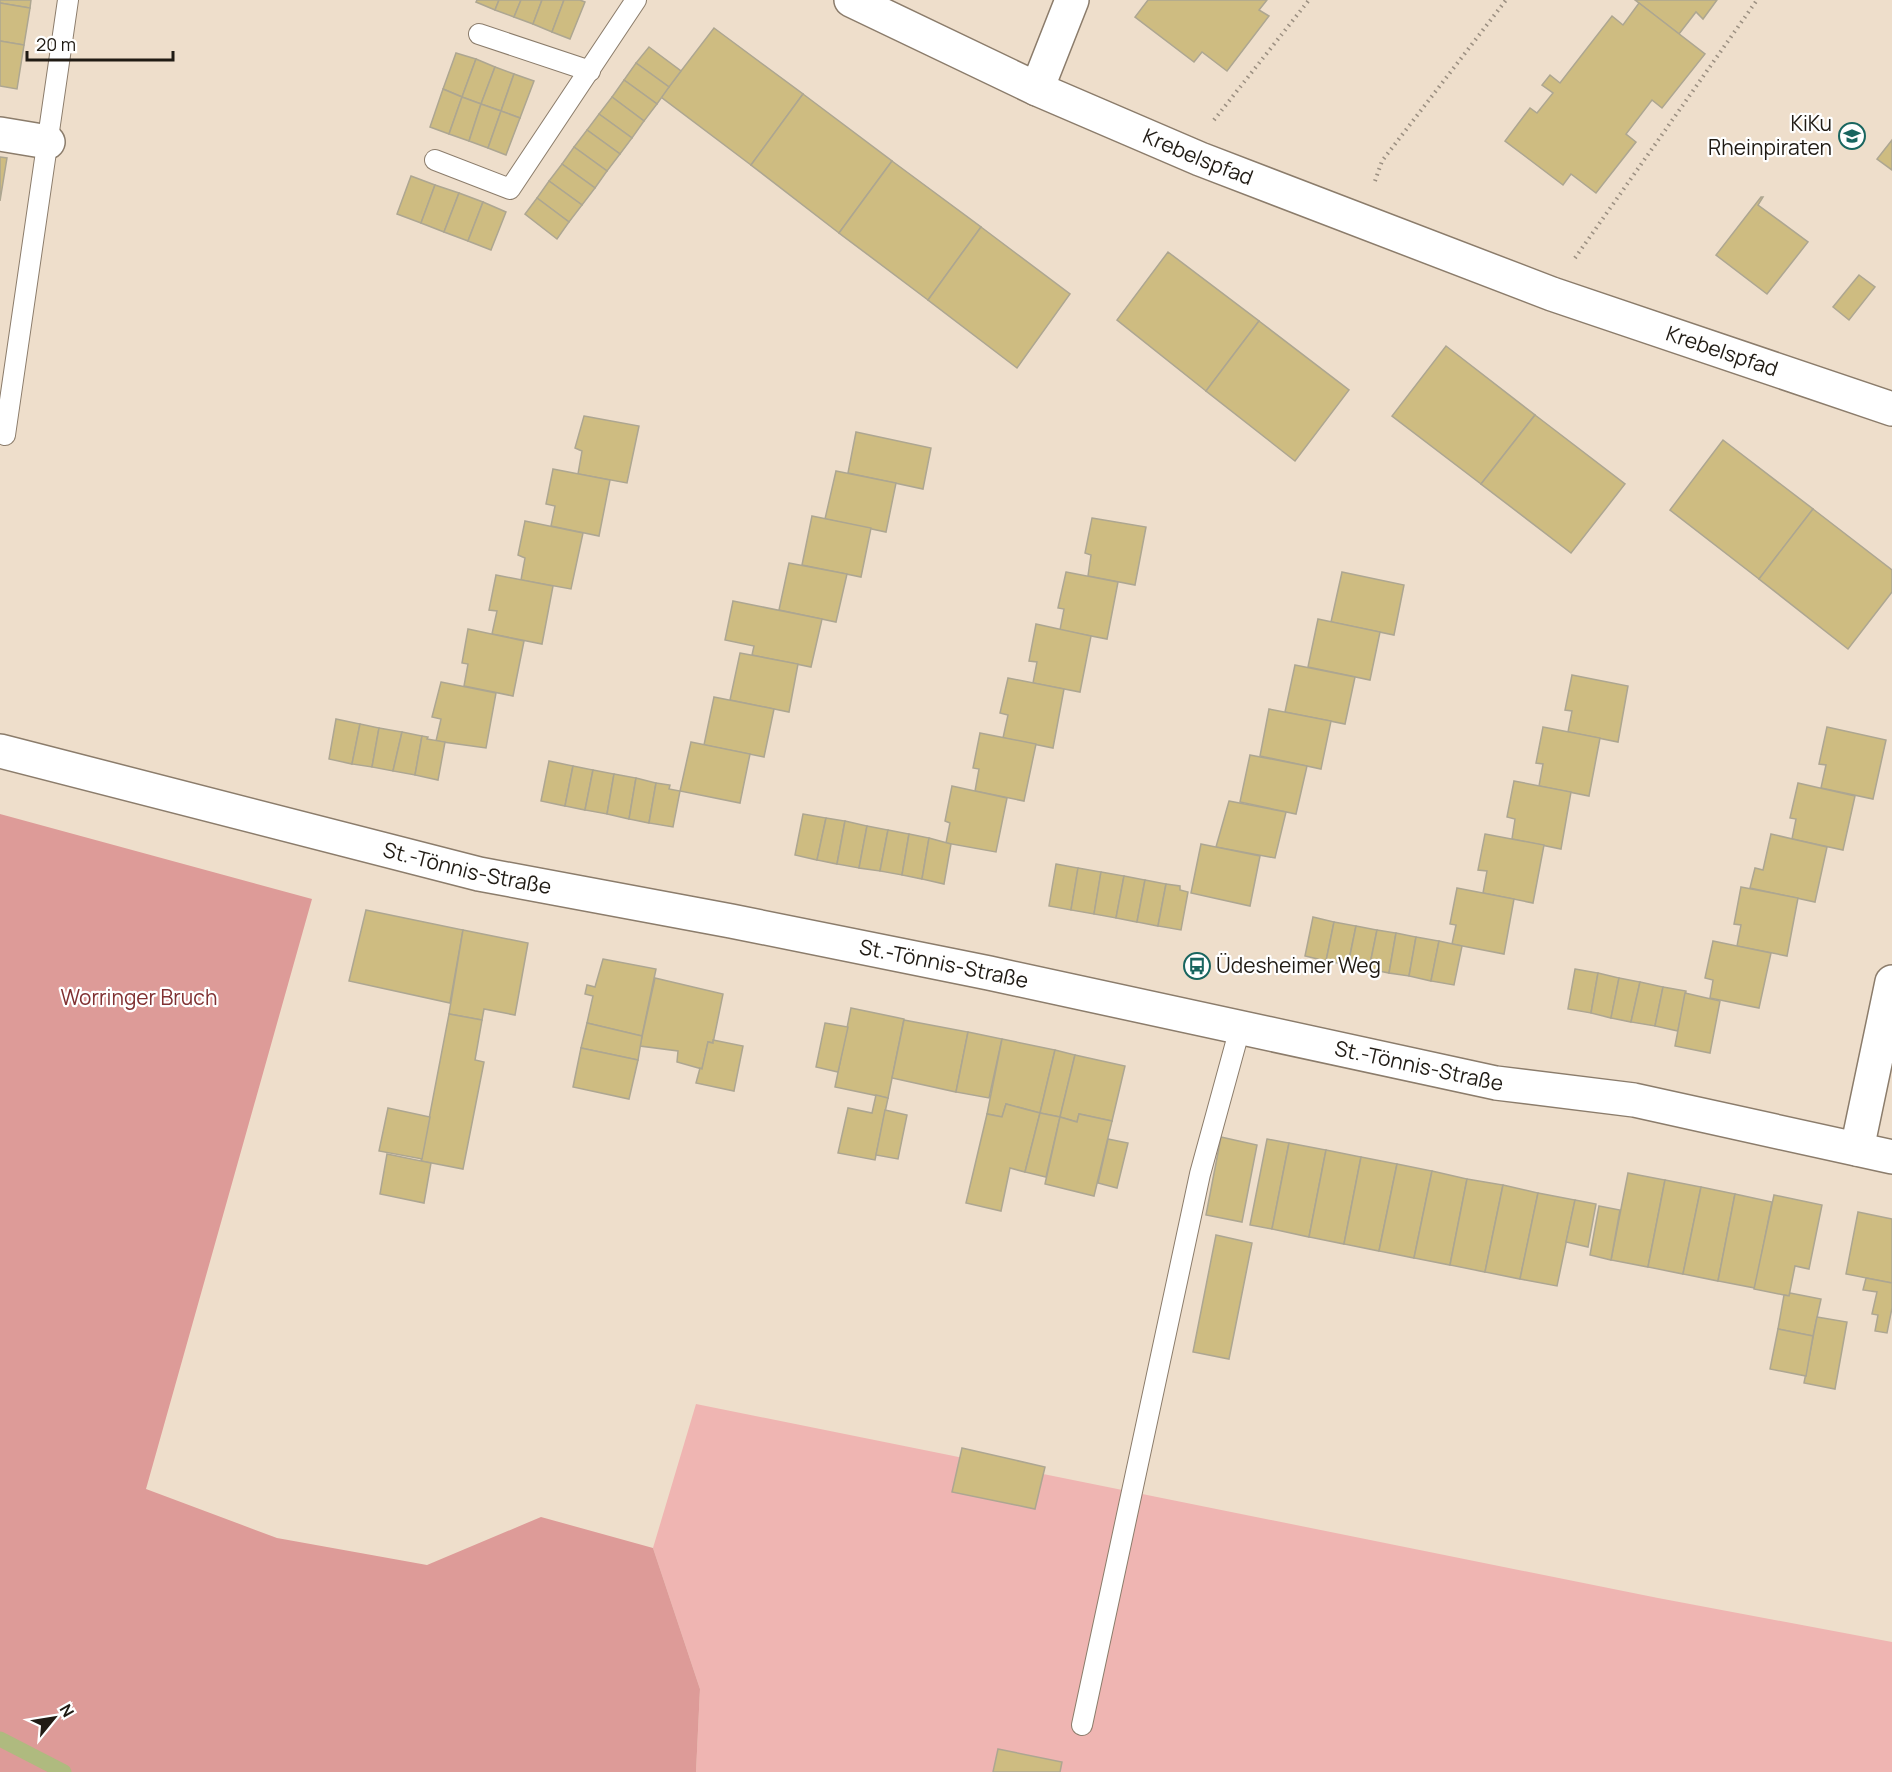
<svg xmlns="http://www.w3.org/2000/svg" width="1892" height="1772" font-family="Manrope,sans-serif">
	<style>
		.green { fill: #efb5b2 }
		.forest { fill: #dd9b98 }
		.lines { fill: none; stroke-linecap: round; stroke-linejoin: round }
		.stream { stroke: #afba7f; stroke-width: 15 }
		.building { fill: #cebc81; stroke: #ada691; stroke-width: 1.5 }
		.lane-casing { stroke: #8b7c6b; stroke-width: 22 }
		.street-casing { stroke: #8b7c6b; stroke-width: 36 }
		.secondary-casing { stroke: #8b7c6b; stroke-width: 36 }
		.path { stroke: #9b8f81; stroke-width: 4; stroke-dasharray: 1.5 4.5; stroke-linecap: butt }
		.lane { stroke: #fff; stroke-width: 20 }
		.street { stroke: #fff; stroke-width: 33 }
		.secondary { stroke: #fff; stroke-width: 33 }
		.labels { text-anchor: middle; stroke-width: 4.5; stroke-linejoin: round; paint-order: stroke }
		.poi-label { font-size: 21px; fill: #201b14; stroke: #fff; text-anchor: end }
		.street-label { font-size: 21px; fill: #201b14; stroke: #fff }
		.park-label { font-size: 21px; fill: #803132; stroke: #fff }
	</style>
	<rect width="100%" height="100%" fill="#eedecb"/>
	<path class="green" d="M696,1404L1658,1598L1892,1642V1772H696L700,1689L653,1548Z"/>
	<path class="forest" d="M0,814L312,899L146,1489L277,1538L427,1565L541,1517L653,1548L700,1689L696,1772H0Z"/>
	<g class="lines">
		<path class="stream" d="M0,1739L64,1772"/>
	</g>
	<g class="building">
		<path d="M0,0H31L30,8L0,3Z"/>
		<path d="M477,0H499L495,10L476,2Z"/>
		<path d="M499,0H521L514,17L495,10Z"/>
		<path d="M521,0H542L533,24L514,17Z"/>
		<path d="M542,0H564L552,32L533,24Z"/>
		<path d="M564,0H580L585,2L570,39L552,32Z"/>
		<path d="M1148,0H1267L1259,10L1269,16L1227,71L1202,52L1194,62L1135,17Z"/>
		<path d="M1635,0H1717L1703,19L1696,12L1679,34Z"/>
		<path d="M0,3L30,8L24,45L0,41Z"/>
		<path d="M1639,3L1705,54L1662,108L1652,100L1626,134L1636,142L1596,193L1571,174L1563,185L1505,141L1530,108L1537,113L1553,93L1542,85L1550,75L1560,83L1612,16L1623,25Z"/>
		<path d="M714,28L803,94L751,165L661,97Z"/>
		<path d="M0,41L24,45L17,89L0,86Z"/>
		<path d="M649,47L681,71L669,87L636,63Z"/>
		<path d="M456,53L476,59L462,97L443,89Z"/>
		<path d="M476,59L495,67L481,104L462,97Z"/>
		<path d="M636,63L669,87L657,104L624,80Z"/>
		<path d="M495,67L514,74L501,111L481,104Z"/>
		<path d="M514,74L534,81L520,118L501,111Z"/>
		<path d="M624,80L657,104L644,121L612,97Z"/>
		<path d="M443,89L462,97L449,134L430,127Z"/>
		<path d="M803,94L892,161L839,233L751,165Z"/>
		<path d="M462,97L481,104L469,141L449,134Z"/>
		<path d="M612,97L644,121L632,138L599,114Z"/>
		<path d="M481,104L501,111L488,148L469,141Z"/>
		<path d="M501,111L520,118L506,155L488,148Z"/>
		<path d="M599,114L632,138L620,154L587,130Z"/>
		<path d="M587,130L620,154L607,171L574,147Z"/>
		<path d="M1892,140V170L1877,159Z"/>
		<path d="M574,147L607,171L595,188L562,164Z"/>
		<path d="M0,157L7,158L0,201Z"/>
		<path d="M892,161L981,227L928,300L839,233Z"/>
		<path d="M562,164L595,188L582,205L549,181Z"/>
		<path d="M411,176L435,185L421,223L397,214Z"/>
		<path d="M549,181L582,205L569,222L537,198Z"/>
		<path d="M435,185L459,193L444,232L421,223Z"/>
		<path d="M459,193L483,202L468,241L444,232Z"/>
		<path d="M1761,197H1763L1758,205L1808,242L1767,294L1716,255Z"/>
		<path d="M537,198L569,222L557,239L525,214Z"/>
		<path d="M483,202L506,212L491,250L468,241Z"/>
		<path d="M981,227L1070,294L1017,368L928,300Z"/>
		<path d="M1168,252L1259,321L1206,391L1117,320Z"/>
		<path d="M1859,275L1875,287L1849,320L1833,307Z"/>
		<path d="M1259,321L1349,390L1295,461L1206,391Z"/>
		<path d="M1446,346L1535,415L1481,484L1392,416Z"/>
		<path d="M1535,415L1625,484L1571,553L1481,484Z"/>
		<path d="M584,416L639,426L627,483L578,474L582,451L575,448Z"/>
		<path d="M856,432L931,448L923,489L848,473Z"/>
		<path d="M1723,440L1813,509L1759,579L1670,510Z"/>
		<path d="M553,469L610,480L599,536L551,526L555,506L546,504Z"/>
		<path d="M836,471L896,483L886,532L825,519Z"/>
		<path d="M1813,509L1892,570V592L1848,649L1759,579Z"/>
		<path d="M812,516L871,528L861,577L802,565Z"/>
		<path d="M1092,518L1146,527L1135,585L1088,576L1091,555L1085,553Z"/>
		<path d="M525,521L583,533L571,589L521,580L525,558L518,555Z"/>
		<path d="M789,563L847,574L836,622L779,610Z"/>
		<path d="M1066,572L1118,582L1107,639L1060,630L1064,609L1058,608Z"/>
		<path d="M1342,572L1404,585L1394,635L1331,622Z"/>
		<path d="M496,575L553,586L542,644L492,634L497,611L489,610Z"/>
		<path d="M733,601L822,619L811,667L752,655L754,646L725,640Z"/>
		<path d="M1318,619L1380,632L1370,680L1308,667Z"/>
		<path d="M1036,624L1091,636L1080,692L1033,683L1037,662L1029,661Z"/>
		<path d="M468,629L524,641L513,696L464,686L468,664L462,663Z"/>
		<path d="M740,653L798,664L789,712L730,700Z"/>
		<path d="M1295,665L1355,677L1345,724L1285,712Z"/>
		<path d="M1572,675L1628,686L1618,742L1568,732L1572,711L1565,710Z"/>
		<path d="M1008,678L1064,689L1053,748L1003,738L1008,715L1000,713Z"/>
		<path d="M441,682L496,693L486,748L436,741L441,719L432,717Z"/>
		<path d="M714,697L774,709L764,757L704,745Z"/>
		<path d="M1269,709L1331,721L1321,769L1260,756Z"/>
		<path d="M336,719L360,724L352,764L329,759Z"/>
		<path d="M360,724L379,728L372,767L352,764Z"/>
		<path d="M1543,727L1600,738L1589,796L1539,786L1543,764L1536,763Z"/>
		<path d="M1827,727L1886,740L1873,799L1821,788L1826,765L1819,764Z"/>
		<path d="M379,728L402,732L393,771L372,767Z"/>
		<path d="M402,732L422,736L415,775L393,771Z"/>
		<path d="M980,733L1036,744L1024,801L975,791L979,769L973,768Z"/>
		<path d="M422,736L428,737L427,739L445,742L438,780L415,775Z"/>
		<path d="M691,742L750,754L740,803L680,791Z"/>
		<path d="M1250,755L1307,766L1296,814L1240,802Z"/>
		<path d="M549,761L573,766L565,806L541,801Z"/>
		<path d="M573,766L593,770L585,810L565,806Z"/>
		<path d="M593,770L614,774L607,814L585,810Z"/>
		<path d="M614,774L636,778L629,819L607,814Z"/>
		<path d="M636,778L656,783L649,823L629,819Z"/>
		<path d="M1514,781L1571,792L1561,849L1512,839L1515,819L1507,817Z"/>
		<path d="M656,783L670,785L669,789L680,791L673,827L649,823Z"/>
		<path d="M1798,783L1855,796L1843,850L1792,839L1796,819L1790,818Z"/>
		<path d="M952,786L1007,798L996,852L946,843L950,823L945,821Z"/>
		<path d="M1229,801L1286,812L1275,858L1216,847Z"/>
		<path d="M803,814L826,818L817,860L795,855Z"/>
		<path d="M826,818L845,821L837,864L817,860Z"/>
		<path d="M845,821L867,826L859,868L837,864Z"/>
		<path d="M867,826L888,830L880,871L859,868Z"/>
		<path d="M888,830L909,834L902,875L880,871Z"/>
		<path d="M909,834L929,838L922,879L902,875Z"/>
		<path d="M1485,834L1544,845L1533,903L1483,893L1487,871L1478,870Z"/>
		<path d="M1771,834L1827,847L1815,902L1750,888L1755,868L1763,870Z"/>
		<path d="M929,838L951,844L944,884L922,879Z"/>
		<path d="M1201,844L1260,856L1250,906L1191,893Z"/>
		<path d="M1056,864L1078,868L1071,910L1049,906Z"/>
		<path d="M1078,868L1101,872L1094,914L1071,910Z"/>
		<path d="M1101,872L1124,876L1116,918L1094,914Z"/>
		<path d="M1124,876L1145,880L1137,922L1116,918Z"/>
		<path d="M1145,880L1166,884L1158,926L1137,922Z"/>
		<path d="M1166,884L1180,886V890L1188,892L1181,930L1158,926Z"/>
		<path d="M1741,887L1798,898L1787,956L1737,946L1741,925L1734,924Z"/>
		<path d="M1457,888L1514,899L1504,954L1452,944L1456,925L1450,924Z"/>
		<path d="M366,910L463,930L450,1003L349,981Z"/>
		<path d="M1313,917L1334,922L1326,961L1305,956Z"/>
		<path d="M1334,922L1356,926L1348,965L1326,961Z"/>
		<path d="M1356,926L1377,930L1369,969L1348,965Z"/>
		<path d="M463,930L528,943L515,1015L484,1009L482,1020L449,1014Z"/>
		<path d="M1377,930L1396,933L1389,973L1369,969Z"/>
		<path d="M1396,933L1416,937L1409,976L1389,973Z"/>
		<path d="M1416,937L1439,941L1431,981L1409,976Z"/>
		<path d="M1439,941L1462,946L1454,985L1431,981Z"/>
		<path d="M1713,941L1771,953L1759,1008L1710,998L1713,980L1705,978Z"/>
		<path d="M603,959L656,969L642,1036L587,1023L593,996L585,994L587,985L595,987Z"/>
		<path d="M1575,969L1598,973L1591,1013L1568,1009Z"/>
		<path d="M1598,973L1619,978L1611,1018L1591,1013Z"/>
		<path d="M655,978L723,994L713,1043L708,1042L702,1069L677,1062L678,1051L640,1046Z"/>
		<path d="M1619,978L1640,982L1631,1022L1611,1018Z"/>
		<path d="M1640,982L1663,987L1655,1026L1631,1022Z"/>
		<path d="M1663,987L1686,991L1678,1031L1655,1026Z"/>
		<path d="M1685,993L1720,1001L1710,1053L1675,1046Z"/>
		<path d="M851,1008L904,1019L888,1098L835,1087Z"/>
		<path d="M449,1014L482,1020L475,1060L484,1062L463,1169L421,1161Z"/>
		<path d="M904,1020L968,1032L956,1092L892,1078Z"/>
		<path d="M587,1023L642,1036L638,1060L581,1048Z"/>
		<path d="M825,1023L848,1027L838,1072L816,1067Z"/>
		<path d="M968,1032L1002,1039L989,1098L956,1092Z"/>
		<path d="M1002,1039L1055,1050L1040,1113L1006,1104L1002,1117L987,1114Z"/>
		<path d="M713,1040L743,1046L734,1091L696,1083L700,1068L702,1069L708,1042L713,1043Z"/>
		<path d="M581,1048L638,1060L629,1099L573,1087Z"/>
		<path d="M1055,1050L1075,1055L1060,1117L1040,1113Z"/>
		<path d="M1075,1055L1125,1066L1112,1121L1079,1114L1077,1122L1060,1117Z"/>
		<path d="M876,1095L888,1098L875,1160L838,1153L848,1108L872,1113Z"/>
		<path d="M1006,1104L1040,1113L1025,1172L1010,1168L1001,1211L966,1203L987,1114L1002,1117Z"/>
		<path d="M388,1108L430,1117L422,1159L379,1151Z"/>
		<path d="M885,1110L907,1115L898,1159L876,1155Z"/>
		<path d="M1040,1113L1060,1117L1046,1177L1025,1172Z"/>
		<path d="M1079,1114L1112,1121L1094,1196L1045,1184L1060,1117L1077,1122Z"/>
		<path d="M1221,1137L1257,1145L1242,1222L1206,1215Z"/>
		<path d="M1108,1139L1128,1143L1117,1188L1098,1183Z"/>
		<path d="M1267,1139L1289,1143L1272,1229L1250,1225Z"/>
		<path d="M1289,1143L1326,1150L1309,1237L1272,1229Z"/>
		<path d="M1326,1150L1361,1157L1344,1244L1309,1237Z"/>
		<path d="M387,1154L431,1163L424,1203L380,1194Z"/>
		<path d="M1361,1157L1397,1164L1379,1251L1344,1244Z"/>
		<path d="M1397,1164L1432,1171L1414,1258L1379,1251Z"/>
		<path d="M1432,1171L1467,1179L1450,1265L1414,1258Z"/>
		<path d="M1628,1173L1665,1180L1648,1267L1611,1260Z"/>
		<path d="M1467,1179L1503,1185L1485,1272L1450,1265Z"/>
		<path d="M1665,1180L1701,1187L1683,1274L1648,1267Z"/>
		<path d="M1503,1185L1538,1193L1520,1279L1485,1272Z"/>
		<path d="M1701,1187L1735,1194L1718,1281L1683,1274Z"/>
		<path d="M1538,1193L1575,1200L1557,1286L1520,1279Z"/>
		<path d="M1735,1194L1772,1202L1755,1288L1718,1281Z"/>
		<path d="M1774,1195L1822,1205L1809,1269L1795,1266L1789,1296L1754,1289Z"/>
		<path d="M1575,1200L1596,1204L1588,1247L1566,1242Z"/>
		<path d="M1599,1206L1620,1210L1611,1260L1590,1255Z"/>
		<path d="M1858,1212L1892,1219V1283L1846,1274Z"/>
		<path d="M1216,1235L1252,1243L1229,1359L1193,1352Z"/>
		<path d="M1866,1278L1892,1283V1308L1887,1333L1875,1331L1878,1315L1872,1314L1877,1292L1863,1290Z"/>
		<path d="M1790,1293L1821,1299L1813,1336L1778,1329L1784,1295L1789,1296Z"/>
		<path d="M1817,1317L1847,1322L1835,1389L1804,1383Z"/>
		<path d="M1778,1329L1813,1336L1806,1376L1770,1369Z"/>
		<path d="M962,1448L1045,1467L1035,1509L952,1492Z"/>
		<path d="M998,1749L1062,1762L1060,1772H993Z"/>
	</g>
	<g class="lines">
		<defs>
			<g id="lane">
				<path d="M479,34L590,71"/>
				<path d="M435,160L510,189L636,0"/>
				<path d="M5,435L68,0"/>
				<path d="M1082,1725L1200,1174L1240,1028"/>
			</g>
			<g id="street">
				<path id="s1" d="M851,0L1037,89L1200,159L1552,294L1892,409"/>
				<path d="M1037,89L1072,0"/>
				<path d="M0,134L48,142"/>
				<path d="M1857,1149L1892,982"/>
			</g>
			<g id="secondary">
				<path id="s2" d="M0,751L479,874L731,921L989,973L1496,1083L1634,1100L1892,1157"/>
			</g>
		</defs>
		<use href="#lane" class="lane-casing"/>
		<use href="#street" class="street-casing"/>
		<use href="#secondary" class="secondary-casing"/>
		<g class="path">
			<path d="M1214,120L1309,0"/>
			<path d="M1375,181L1382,161L1506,0"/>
			<path d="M1575,258L1757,0"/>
		</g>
		<use href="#lane" class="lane"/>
		<use href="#street" class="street"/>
		<use href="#secondary" class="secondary"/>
	</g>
	<defs>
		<symbol id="school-ring" viewBox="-11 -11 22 22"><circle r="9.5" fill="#fff" stroke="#18655f" stroke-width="1.5"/><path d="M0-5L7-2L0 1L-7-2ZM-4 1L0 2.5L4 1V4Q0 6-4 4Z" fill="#18655f"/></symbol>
		<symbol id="bus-ring" viewBox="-11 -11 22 22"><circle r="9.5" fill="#fff" stroke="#18655f" stroke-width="1.5"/><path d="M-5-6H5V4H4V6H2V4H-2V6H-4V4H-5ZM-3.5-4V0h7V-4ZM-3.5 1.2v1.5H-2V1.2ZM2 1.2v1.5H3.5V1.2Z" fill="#18655f"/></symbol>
	</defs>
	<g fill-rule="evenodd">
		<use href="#school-ring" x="1837" y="121" width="30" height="30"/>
		<use href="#bus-ring" x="1182" y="951" width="30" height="30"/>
	</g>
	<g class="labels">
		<g class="poi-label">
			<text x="1832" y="131">KiKu<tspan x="1832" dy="24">Rheinpiraten</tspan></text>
			<text x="1216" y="973" text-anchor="start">Üdesheimer Weg</text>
		</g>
		<g class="street-label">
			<text dy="7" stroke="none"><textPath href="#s1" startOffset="381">Krebelspfad</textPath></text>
			<text dy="7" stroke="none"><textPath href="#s1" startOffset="940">Krebelspfad</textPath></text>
			<text dy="7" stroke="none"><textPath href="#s2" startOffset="482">St.-Tönnis-Straße</textPath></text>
			<text dy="7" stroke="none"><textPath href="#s2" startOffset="968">St.-Tönnis-Straße</textPath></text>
			<text dy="7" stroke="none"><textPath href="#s2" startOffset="1454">St.-Tönnis-Straße</textPath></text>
		</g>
		<g class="park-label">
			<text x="139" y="1005">Worringer Bruch</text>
		</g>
	</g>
	<g transform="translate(54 1718) rotate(60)" stroke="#ffffff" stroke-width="4.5" paint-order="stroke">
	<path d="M0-4.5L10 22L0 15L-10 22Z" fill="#201b14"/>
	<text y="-9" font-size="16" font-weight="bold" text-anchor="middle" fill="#201b14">N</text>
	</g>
	<path d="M27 51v9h146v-9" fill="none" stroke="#201b14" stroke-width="3"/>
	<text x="36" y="51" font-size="18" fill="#201b14" stroke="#ffffff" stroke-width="4.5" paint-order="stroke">20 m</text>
</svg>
